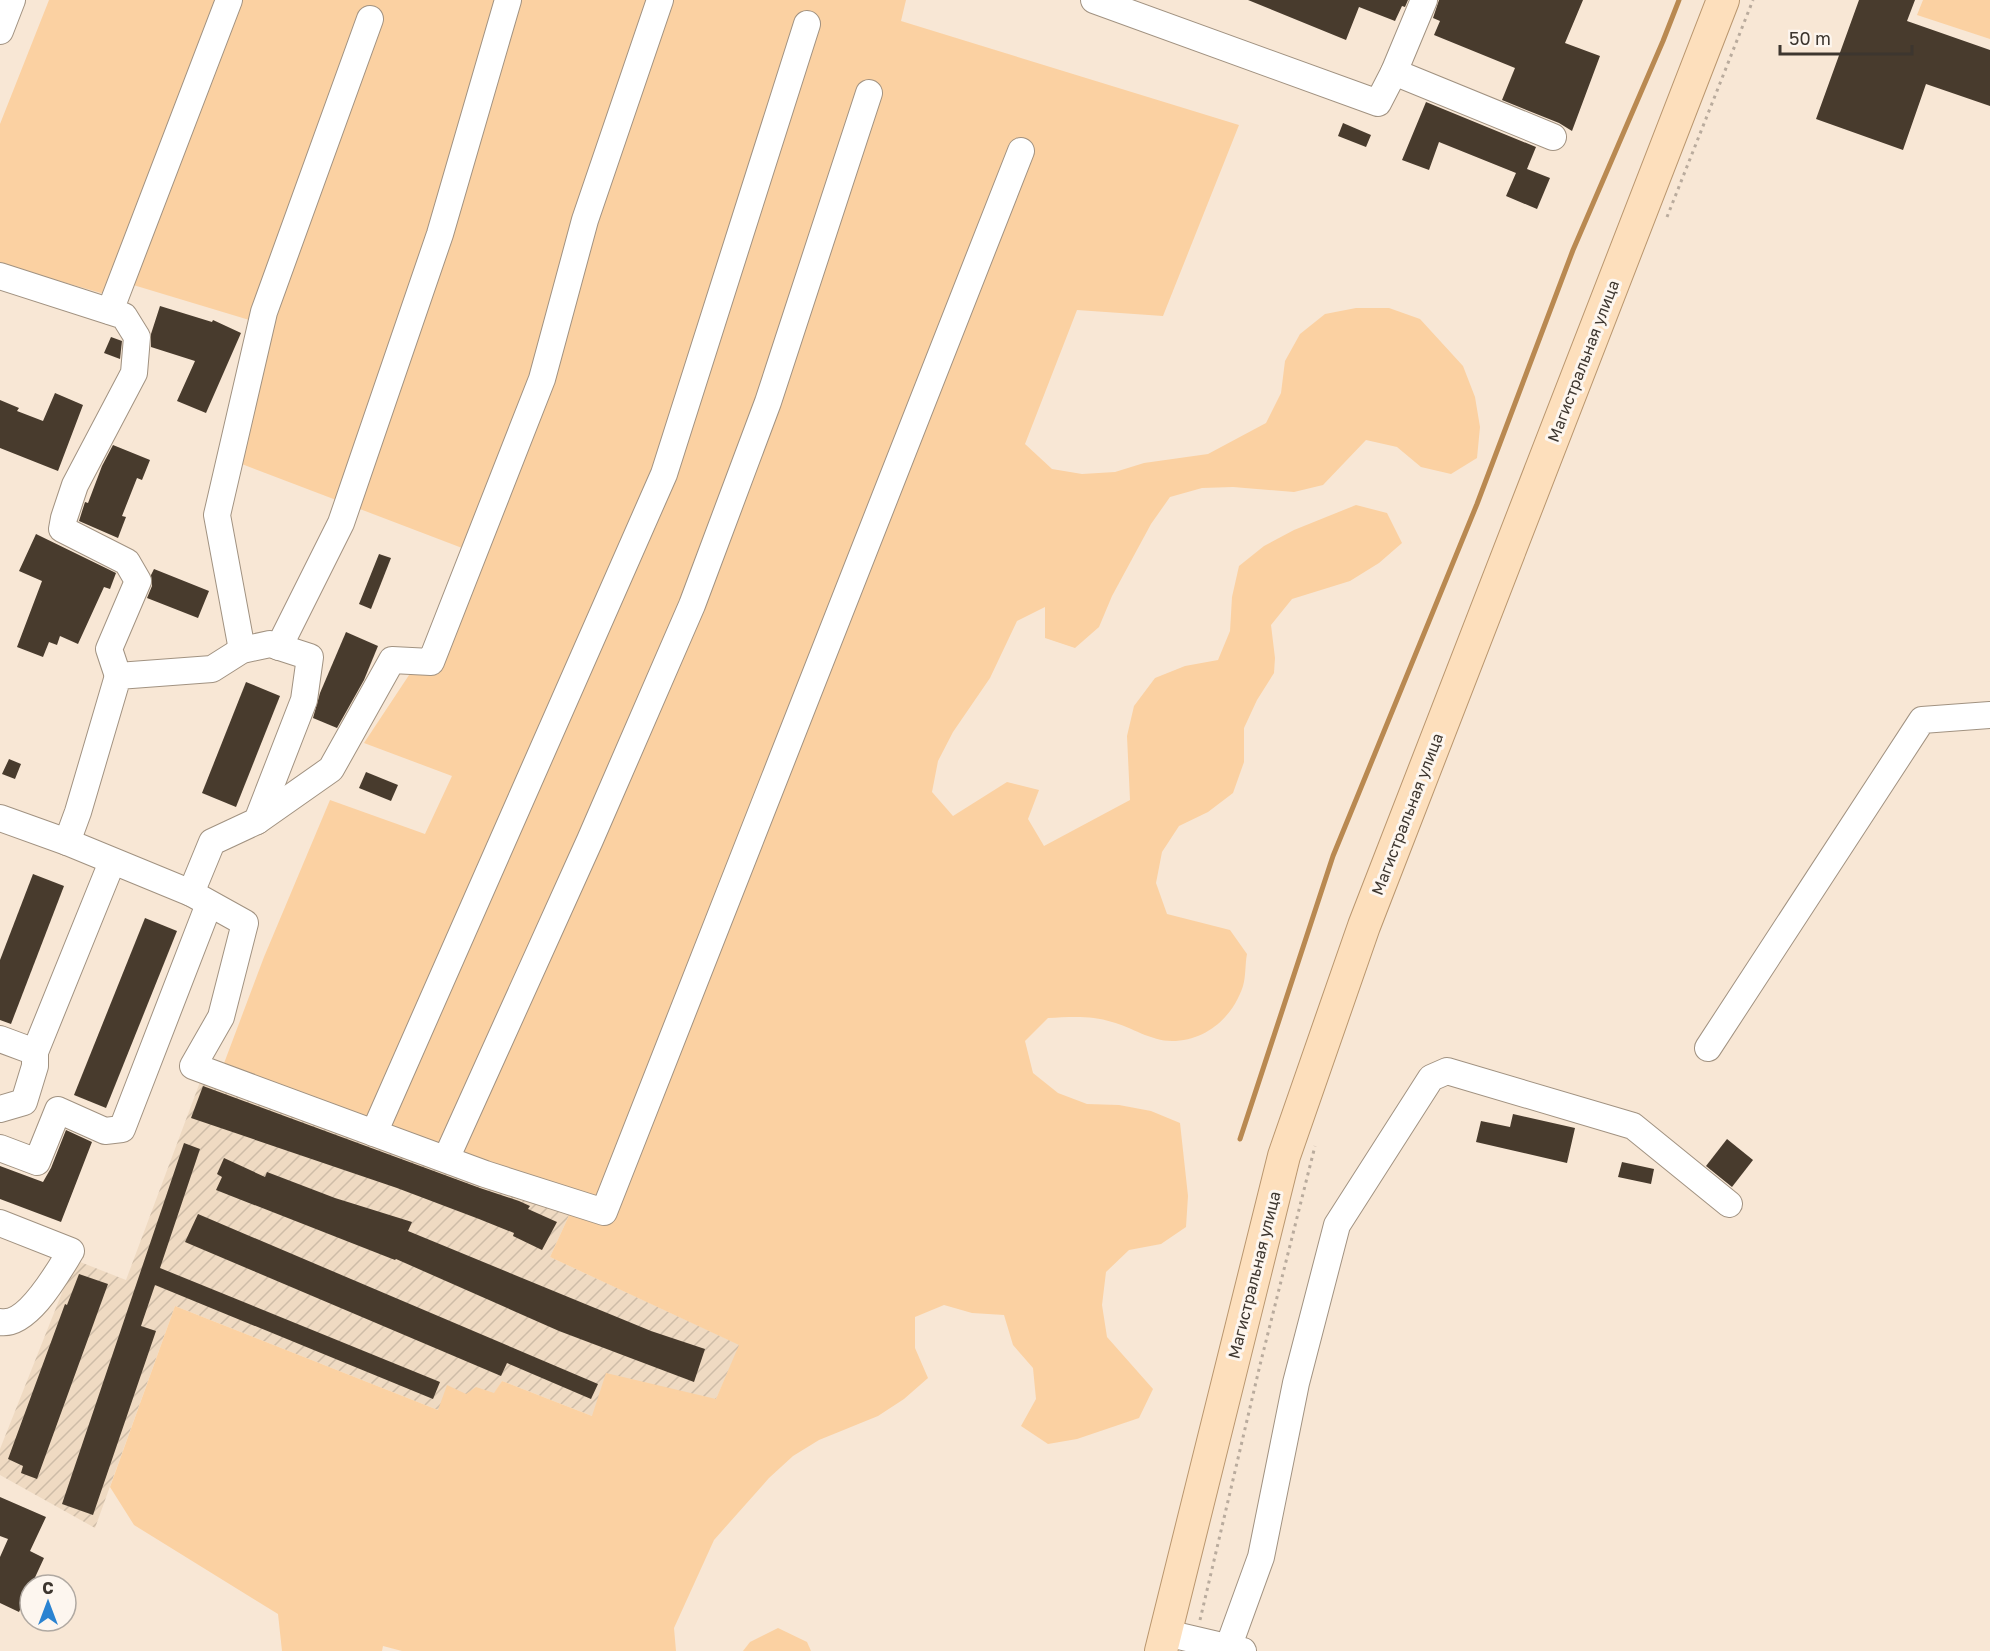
<svg xmlns="http://www.w3.org/2000/svg" width="1990" height="1651" font-family="'Golos Text',sans-serif">
	<style>
		.industrial { fill: url(#industrial-furrows) }
		.green { fill: #fbd1a2 }
		.lines { fill: none; stroke-linecap: round; stroke-linejoin: round }
		.stream { stroke: #b98951; stroke-width: 5 }
		.building { fill: #483b2d }
		.minor-casing { stroke: #a19281; stroke-width: 28 }
		.major-casing { stroke: #b9966e; stroke-width: 34 }
		.path { stroke: #b9ab9d; stroke-width: 3; stroke-dasharray: 3 4.5; stroke-linecap: butt }
		.minor { stroke: #fff; stroke-width: 26 }
		.major { stroke: #fddfbc; stroke-width: 32 }
		.labels { text-anchor: middle; stroke-width: 6; stroke-linejoin: round; paint-order: stroke }
		.street-label { font-size: 16px; fill: #3d362f; stroke: #fdf6ef }
	</style>
	<defs>
		<pattern id="industrial-furrows" width="10" height="10" patternUnits="userSpaceOnUse" patternTransform="scale(1.5)"><rect width="10" height="10" fill="#efdac2"/><path d="M-1 1l2-2M0 10L10 0M9 11l2-2" fill="none" stroke="#cebca7"/></pattern>
	</defs>
	<rect width="100%" height="100%" fill="#f8e7d5"/>
	<path class="industrial" d="M200,1082L571,1211L550,1257L740,1345L716,1399L592,1416L502,1381L494,1394H466L438,1410L175,1306L95,1528L0,1475V1449L75,1260L126,1280Z"/>
	<g class="green">
		<path d="M49,0H906L901,21L1239,125L1163,316L1077,310L1025,444L1052,469L1082,474L1115,472L1144,463L1208,454L1266,423L1281,393L1285,361L1300,334L1325,314L1356,308H1389L1420,319L1463,366L1475,397L1480,427L1477,458L1451,474L1421,467L1397,447L1366,440L1323,485L1294,492L1233,487L1202,488L1170,497L1151,524L1112,596L1099,627L1075,648L1045,638V607L1017,621L990,678L953,732L938,761L932,792L953,816L1007,782L1039,790L1028,819L1044,846L1130,800L1127,736L1134,706L1155,678L1185,666L1218,660L1230,631L1232,597L1239,566L1264,546L1294,530L1356,505L1387,513L1402,543L1379,563L1350,581L1292,599L1271,625L1275,658L1274,673L1257,700L1244,728V762L1233,793L1208,812L1179,826L1162,852L1156,883L1167,914L1230,930L1247,954C1245,964 1246,976 1243,986C1233,1017 1206,1041 1172,1041C1151,1041 1131,1027 1112,1022C1091,1015 1069,1017 1048,1018L1025,1041L1033,1073L1058,1093L1087,1104L1119,1105L1151,1111L1180,1123L1188,1196L1186,1227L1161,1244L1129,1250L1106,1272L1102,1305L1107,1337L1153,1389L1139,1418L1077,1439L1048,1444L1021,1426L1036,1399L1033,1368L1013,1345L1004,1315L972,1313L944,1305L915,1317V1348L928,1378L904,1399L878,1416L819,1440L793,1456L769,1478L714,1540L674,1628L676,1651H402L383,1646L382,1651H282L278,1614L134,1525L110,1487L175,1306L438,1410L447,1385L466,1394L476,1387L494,1393L502,1381L592,1416L606,1373L716,1399L739,1345L550,1257L571,1211L223,1066L264,957L330,800L425,834L452,776L364,743L417,663L470,551L234,461L259,323L120,281L115,297L0,264V124Z"/>
		<path d="M1923,0H1990V39L1917,15Z"/>
		<path d="M778,1628L807,1642L811,1651H743L750,1642Z"/>
	</g>
	<g class="lines">
		<path class="stream" d="M1240,1139L1333,856L1477,504L1573,250L1663,41L1679,0"/>
	</g>
	<g class="building">
		<path d="M1248,0H1408L1405,7L1402,6L1395,21L1359,7L1346,40Z"/>
		<path d="M1439,0H1583L1565,43L1600,56L1572,131L1559,123L1502,100L1515,68L1434,35L1440,21L1433,18Z"/>
		<path d="M1859,0H1915L1907,21L1990,50V106L1926,84L1903,150L1816,119Z"/>
		<path d="M1426,102L1536,147L1527,169L1550,178L1537,209L1506,196L1516,173L1439,142L1429,170L1402,160Z"/>
		<path d="M1343,123L1371,135L1366,147L1338,136Z"/>
		<path d="M160,306L212,322L213,320L241,333L206,413L177,401L195,361L151,347V334Z"/>
		<path d="M111,337L122,341L120,359L104,353Z"/>
		<path d="M55,393L83,405L58,471L0,448V400L19,408L17,411L43,421Z"/>
		<path d="M113,445L150,460L142,480L137,478L122,516L126,517L118,538L79,521L85,502L88,503L102,466Z"/>
		<path d="M36,534L116,573L110,589L104,587L78,644L60,636L57,645L49,642L43,657L17,647L42,581L19,571Z"/>
		<path d="M379,554L391,558L371,609L359,604Z"/>
		<path d="M154,569L209,591L198,618L147,598L152,586L151,575Z"/>
		<path d="M346,632L378,646L364,680L337,728L313,718L320,693Z"/>
		<path d="M246,682L280,696L236,807L202,793Z"/>
		<path d="M9,759L21,764L15,779L2,774Z"/>
		<path d="M366,772L398,785L391,801L359,788Z"/>
		<path d="M33,874L64,886L11,1024L0,1020V960Z"/>
		<path d="M145,918L177,931L106,1108L74,1095Z"/>
		<path d="M203,1086L480,1188L519,1201L530,1206L528,1209L557,1222L542,1250L513,1236L514,1233L479,1219L397,1188L191,1118Z"/>
		<path d="M1513,1114L1575,1128L1567,1163L1476,1142L1481,1121L1510,1127Z"/>
		<path d="M66,1130L92,1142L61,1222L0,1199V1166L43,1182L51,1168Z"/>
		<path d="M1727,1139L1753,1160L1732,1187L1706,1166Z"/>
		<path d="M184,1143L200,1149L160,1268L440,1382L433,1399L155,1285L141,1326L156,1331L93,1515L62,1504Z"/>
		<path d="M224,1158L265,1177L267,1172L335,1198L412,1222L408,1231L651,1331L705,1349L694,1382L559,1331L396,1259L395,1260L216,1190L222,1177L217,1174Z"/>
		<path d="M1622,1162L1654,1169L1651,1184L1618,1177Z"/>
		<path d="M198,1214L598,1384L591,1399L507,1363L501,1376L185,1242Z"/>
		<path d="M79,1274L108,1284L37,1479L21,1473L23,1466L8,1459L65,1304L67,1305Z"/>
		<path d="M0,1497L46,1517L30,1551L44,1558L19,1612L0,1603V1557L8,1539L0,1536Z"/>
	</g>
	<g class="lines">
		<defs>
			<g id="minor">
				<path d="M1094,0L1378,103L1394,72L1424,0"/>
				<path d="M0,31L12,0"/>
				<path d="M1394,72L1553,137"/>
				<path d="M0,276L124,316L137,337L134,373L75,485L64,518L62,529L127,562L138,581L109,649L118,676"/>
				<path d="M110,311L229,0"/>
				<path d="M279,647L341,523L440,234L508,0"/>
				<path d="M242,650L217,515L264,312L370,19"/>
				<path d="M0,818L67,842L191,893L245,923L221,1017L193,1066L485,1174L604,1212L1021,151"/>
				<path d="M257,821L331,769L392,660L431,662L542,379L585,220L660,0"/>
				<path d="M67,842L78,812L118,676L212,669L242,650L270,644L310,657L304,700L257,821L212,842L191,893"/>
				<path d="M0,1039L35,1052V1066L24,1102L0,1109"/>
				<path d="M1708,1048L1922,720L1990,715"/>
				<path d="M35,1052L112,862"/>
				<path d="M374,1133L664,474L807,24"/>
				<path d="M0,1148L37,1162L58,1110L105,1131L122,1129L209,904"/>
				<path d="M446,1159L590,840L692,605L768,402L869,93"/>
				<path d="M0,1223L71,1251C58,1272 28,1327 0,1322"/>
				<path d="M1166,1633L1243,1651"/>
				<path d="M1228,1648L1261,1557L1296,1383L1337,1225L1431,1078L1447,1071L1633,1126L1729,1204"/>
			</g>
			<path id="major" d="M1161,1651L1284,1156L1364,926L1723,0"/>
		</defs>
		<use href="#minor" class="minor-casing"/>
		<use href="#major" class="major-casing"/>
		<g class="path">
			<path d="M1667,217L1753,0"/>
			<path d="M1200,1620L1260,1365L1315,1146"/>
		</g>
		<use href="#minor" class="minor"/>
		<use href="#major" class="major"/>
	</g>
	<g class="labels">
		<g class="street-label">
			<text transform="translate(1583 361) rotate(-69)" y="6">Магистральная улица</text>
			<text transform="translate(1407 814) rotate(-69)" y="6">Магистральная улица</text>
			<text transform="translate(1254 1275) rotate(-76)" y="6">Магистральная улица</text>
		</g>
	</g>
	<g transform="translate(48 1603)"><circle r="28" fill="#fdf6ef" stroke="#b0a9a2" stroke-width="1.5"/>
	<path d="M0-4.5L10 22L0 15L-10 22Z" fill="#2b83d1"/>
	<text y="-9" font-size="16" font-weight="bold" text-anchor="middle" fill="#3d362f">С</text>
	</g>
	<path d="M1780 45v9h132v-9" fill="none" stroke="#3d362f" stroke-width="3"/>
	<text x="1789" y="45" font-size="18" fill="#3d362f" stroke="#fdf6ef" stroke-width="4.5" paint-order="stroke">50 m</text>
</svg>
